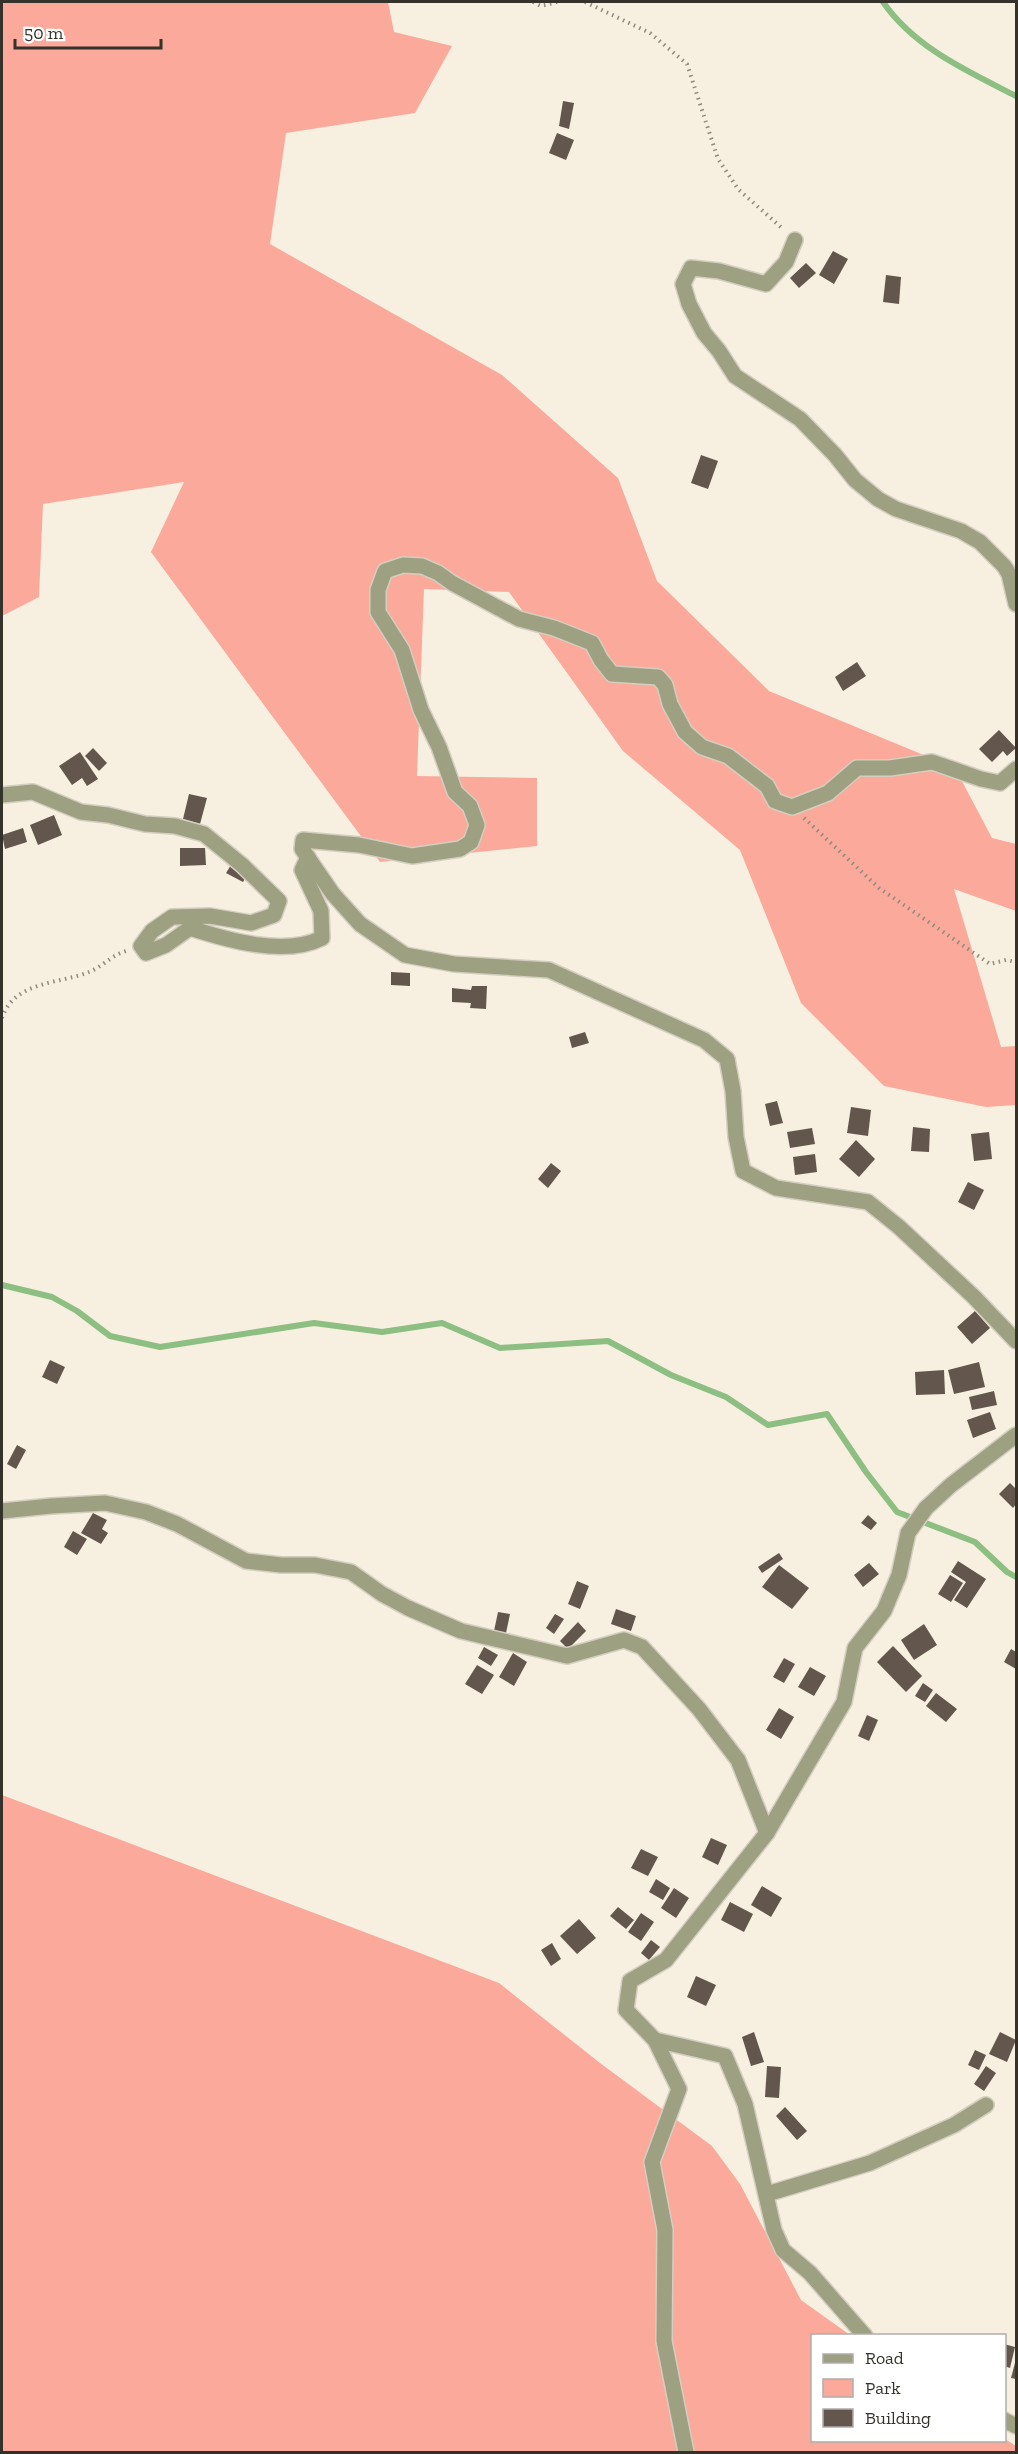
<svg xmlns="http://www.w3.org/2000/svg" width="1018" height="2454" font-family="'Zilla Slab',serif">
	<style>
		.green { fill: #faa99b }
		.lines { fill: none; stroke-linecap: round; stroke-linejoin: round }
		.stream { stroke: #8cbf81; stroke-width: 6 }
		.building { fill: #63564d }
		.minor-casing { stroke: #d4cec0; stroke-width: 18 }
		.path { stroke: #8f8a80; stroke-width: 4; stroke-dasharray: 1.5 4.5; stroke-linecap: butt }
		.minor { stroke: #9ea181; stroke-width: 15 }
	</style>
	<rect width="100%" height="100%" fill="#f7f0e0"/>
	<g class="green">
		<path d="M2,2H388L394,32L452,46L415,113L286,133L270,244L502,375L618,478L657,581L769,691L955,768L992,838L1016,844V911L954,889L1001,1047L1016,1046V1105L986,1107L884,1086L801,1003L740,850L623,751L509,592L424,589L417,776L537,778V846L380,862L151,552L184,482L43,504L39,597L2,616Z"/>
		<path d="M2,1795L499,1983L600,2063L712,2146L740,2184L801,2300L850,2335L812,2336V2440H1004L1005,2439L1016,2446V2452H2Z"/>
	</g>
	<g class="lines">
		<g class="stream">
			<path d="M883,2C915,48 967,71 1016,96"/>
			<path d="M2,1285L52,1297L77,1311L110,1336L160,1347L314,1323L382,1332L442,1323L500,1348L608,1341L671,1375L726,1397L768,1425L827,1414L866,1472L897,1512L975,1542L1007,1572L1016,1577"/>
		</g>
	</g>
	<g class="building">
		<path d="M563,101L574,103L569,129L559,126Z"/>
		<path d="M557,133L574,140L566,160L549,153Z"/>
		<path d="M833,251L848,259L834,284L819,275Z"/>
		<path d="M806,263L816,273L799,288L790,278Z"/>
		<path d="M886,275L901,277L899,304L883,302Z"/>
		<path d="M701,455L718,461L708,489L691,483Z"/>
		<path d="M857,662L866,676L843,691L835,677Z"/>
		<path d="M999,730L1016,748L1007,756L1003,751L992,762L979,749Z"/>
		<path d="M93,748L107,763L99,771L85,756Z"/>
		<path d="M80,752L98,779L87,786L82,778L72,785L59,766Z"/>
		<path d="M189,794L207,798L200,824L183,819Z"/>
		<path d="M54,815L62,835L38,845L30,825Z"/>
		<path d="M23,828L27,842L5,849L2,835Z"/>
		<path d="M180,848H205L206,865L180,866Z"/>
		<path d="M231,865L248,874L243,882L226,873Z"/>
		<path d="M391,972L410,973V986L391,985Z"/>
		<path d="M472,986H487L486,1009L470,1008L471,1003L452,1002V988L471,990Z"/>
		<path d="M585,1032L589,1043L572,1048L569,1037Z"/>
		<path d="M777,1101L783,1123L770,1126L765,1104Z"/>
		<path d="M851,1107L871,1110L868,1136L847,1133Z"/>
		<path d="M913,1127L930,1129L929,1152L911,1151Z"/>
		<path d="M812,1128L815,1144L790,1148L787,1132Z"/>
		<path d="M989,1132L992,1159L974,1161L971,1134Z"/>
		<path d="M856,1140L875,1159L859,1177L839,1159Z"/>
		<path d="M815,1154L817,1172L795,1175L793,1157Z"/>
		<path d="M551,1163L561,1171L548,1188L538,1179Z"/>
		<path d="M968,1182L984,1190L974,1210L958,1202Z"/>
		<path d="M975,1311L990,1328L972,1344L957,1327Z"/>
		<path d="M50,1360L65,1367L57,1384L42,1377Z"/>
		<path d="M979,1362L985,1387L954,1394L948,1370Z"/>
		<path d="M944,1370L945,1394L916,1395L915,1372Z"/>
		<path d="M994,1391L997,1405L972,1410L969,1397Z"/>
		<path d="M990,1412L996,1429L973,1438L967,1420Z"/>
		<path d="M17,1445L26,1450L16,1469L7,1464Z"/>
		<path d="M1010,1483L1016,1489V1504L1013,1508L999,1494Z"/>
		<path d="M93,1513L107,1520L102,1529L108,1533L101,1544L81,1533Z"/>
		<path d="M868,1515L877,1523L871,1530L861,1523Z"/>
		<path d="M73,1531L87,1539L77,1555L64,1547Z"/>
		<path d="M779,1553L783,1559L762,1573L758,1567Z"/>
		<path d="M958,1561L986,1579L967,1608L954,1600L966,1582L951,1572Z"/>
		<path d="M869,1563L879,1574L863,1587L854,1575Z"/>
		<path d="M779,1565L809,1588L792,1609L762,1587Z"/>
		<path d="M950,1575L963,1583L951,1602L938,1594Z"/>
		<path d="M577,1581L589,1586L580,1609L568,1604Z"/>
		<path d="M616,1609L636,1616L631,1631L611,1624Z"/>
		<path d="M498,1612L510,1614L506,1633L494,1631Z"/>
		<path d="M555,1614L564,1619L554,1634L546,1628Z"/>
		<path d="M578,1622L586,1631L568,1649L560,1641Z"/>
		<path d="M924,1624L937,1645L914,1660L901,1640Z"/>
		<path d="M893,1646L922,1676L906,1692L877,1662Z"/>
		<path d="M484,1647L498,1655L491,1666L478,1658Z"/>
		<path d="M1011,1649L1016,1652V1669L1004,1662Z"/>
		<path d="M513,1653L527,1662L514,1686L499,1677Z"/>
		<path d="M784,1658L795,1664L784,1683L773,1677Z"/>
		<path d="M477,1665L494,1675L482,1694L465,1684Z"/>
		<path d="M810,1667L826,1676L814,1696L798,1687Z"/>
		<path d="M923,1683L933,1690L925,1702L915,1696Z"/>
		<path d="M936,1693L957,1709L946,1722L926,1706Z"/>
		<path d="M779,1708L794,1717L781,1739L766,1730Z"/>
		<path d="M867,1715L878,1720L869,1741L858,1736Z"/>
		<path d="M711,1838L727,1845L718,1865L702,1857Z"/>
		<path d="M641,1849L658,1857L648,1876L631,1868Z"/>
		<path d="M656,1879L670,1888L663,1900L649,1892Z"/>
		<path d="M762,1886L782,1898L771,1917L751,1905Z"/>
		<path d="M674,1888L689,1898L676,1918L661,1908Z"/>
		<path d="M730,1902L753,1914L744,1932L721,1920Z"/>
		<path d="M618,1907L634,1920L626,1929L610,1916Z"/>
		<path d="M641,1913L654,1922L641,1941L628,1932Z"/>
		<path d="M579,1919L596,1938L577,1954L560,1936Z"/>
		<path d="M651,1940L660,1947L649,1960L641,1953Z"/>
		<path d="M552,1943L561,1959L551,1966L541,1950Z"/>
		<path d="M696,1976L716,1985L706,2006L687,1997Z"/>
		<path d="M754,2032L764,2062L751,2066L742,2037Z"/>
		<path d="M1000,2032L1016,2040L1007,2062L989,2054Z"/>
		<path d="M975,2050L986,2055L979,2070L968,2065Z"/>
		<path d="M767,2066L781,2067L779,2098L765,2097Z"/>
		<path d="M986,2066L996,2073L984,2091L974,2084Z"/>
		<path d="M785,2107L807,2131L797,2140L776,2116Z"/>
		<path d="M1004,2344L1015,2347L1010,2368L1004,2366Z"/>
		<path d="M1016,2359V2379L1011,2378Z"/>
	</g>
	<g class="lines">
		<defs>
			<g id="minor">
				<path d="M795,240L786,262L766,284L719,271L691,268L683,284L689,304L704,333L719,351L735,376L800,419L835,455L855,480L878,499L896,509L961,531L980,542L1004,566L1009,574L1016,604"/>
				<path d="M1016,769L1000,783L981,779L932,762L890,768H857L828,793L792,807L775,801L767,786L728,756L702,747L685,732L670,704L665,685L658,677L612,674L601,660L592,643L554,628L519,619L452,583L438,573L422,566L403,565L385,571L378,590V612L402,650L421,710L439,747L455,792L470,806L477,825L471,842L460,849L412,856L359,845L303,840L302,849L333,894L360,924L405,955L454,964L549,970L704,1040L727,1059L733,1091L736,1137L743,1171L776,1188L868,1202L899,1227L974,1297L1016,1341"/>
				<path d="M2,795L33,792L81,812L108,815L145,824L175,826L204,834L242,865L279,901L274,915L251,923L210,916L172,917L152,931L141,946L146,953L166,945L190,928C227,940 285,957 322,938L321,911L302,870L308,857"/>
				<path d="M2,1511L51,1506L105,1503L146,1512L177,1524L246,1561L281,1565H315L351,1572L382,1594L408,1608L461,1631L567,1656L624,1640L642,1647L699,1709L738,1760L767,1833"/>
				<path d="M655,2040L725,2056L745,2104L774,2230L783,2250L810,2273L865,2336"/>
				<path d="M767,2194L870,2163L954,2125L986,2105"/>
				<path d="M1004,2420L1016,2426"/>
				<path d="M686,2452L664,2341L665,2230L652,2162L679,2089L655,2040L626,2010L630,1981L666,1960L767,1833L844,1702L855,1648L884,1611L899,1575L908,1533L926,1508L951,1485L1016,1435"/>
			</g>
		</defs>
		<use href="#minor" class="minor-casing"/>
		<g class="path">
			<path d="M533,2L541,6L557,2"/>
			<path d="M585,2L650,33L687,64L718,159L738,189L784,230"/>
			<path d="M804,818L879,888L990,964L1006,960L1016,962"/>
			<path d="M2,1018C14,981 59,984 89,972C102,967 112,955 126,951"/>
		</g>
		<use href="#minor" class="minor"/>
	</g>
	<rect width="1018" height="2454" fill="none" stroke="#35322c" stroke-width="6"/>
	<rect x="811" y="2334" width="195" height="108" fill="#ffffff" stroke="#aeadab" stroke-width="1.5"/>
	<rect x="823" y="2354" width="30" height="9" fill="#9ea181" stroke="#aeadab" stroke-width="1.5"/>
	<text x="865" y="2364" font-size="18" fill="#35322c">Road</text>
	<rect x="823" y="2379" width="30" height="18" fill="#faa99b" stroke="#aeadab" stroke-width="1.5"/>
	<text x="865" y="2394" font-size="18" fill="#35322c">Park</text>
	<rect x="823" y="2409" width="30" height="18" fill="#63564d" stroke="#aeadab" stroke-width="1.5"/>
	<text x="865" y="2424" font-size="18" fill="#35322c">Building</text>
	<path d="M15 39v9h146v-9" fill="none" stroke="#35322c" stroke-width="3"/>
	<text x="24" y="39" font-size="18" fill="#35322c" stroke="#ffffff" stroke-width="4.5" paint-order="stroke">50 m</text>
</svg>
